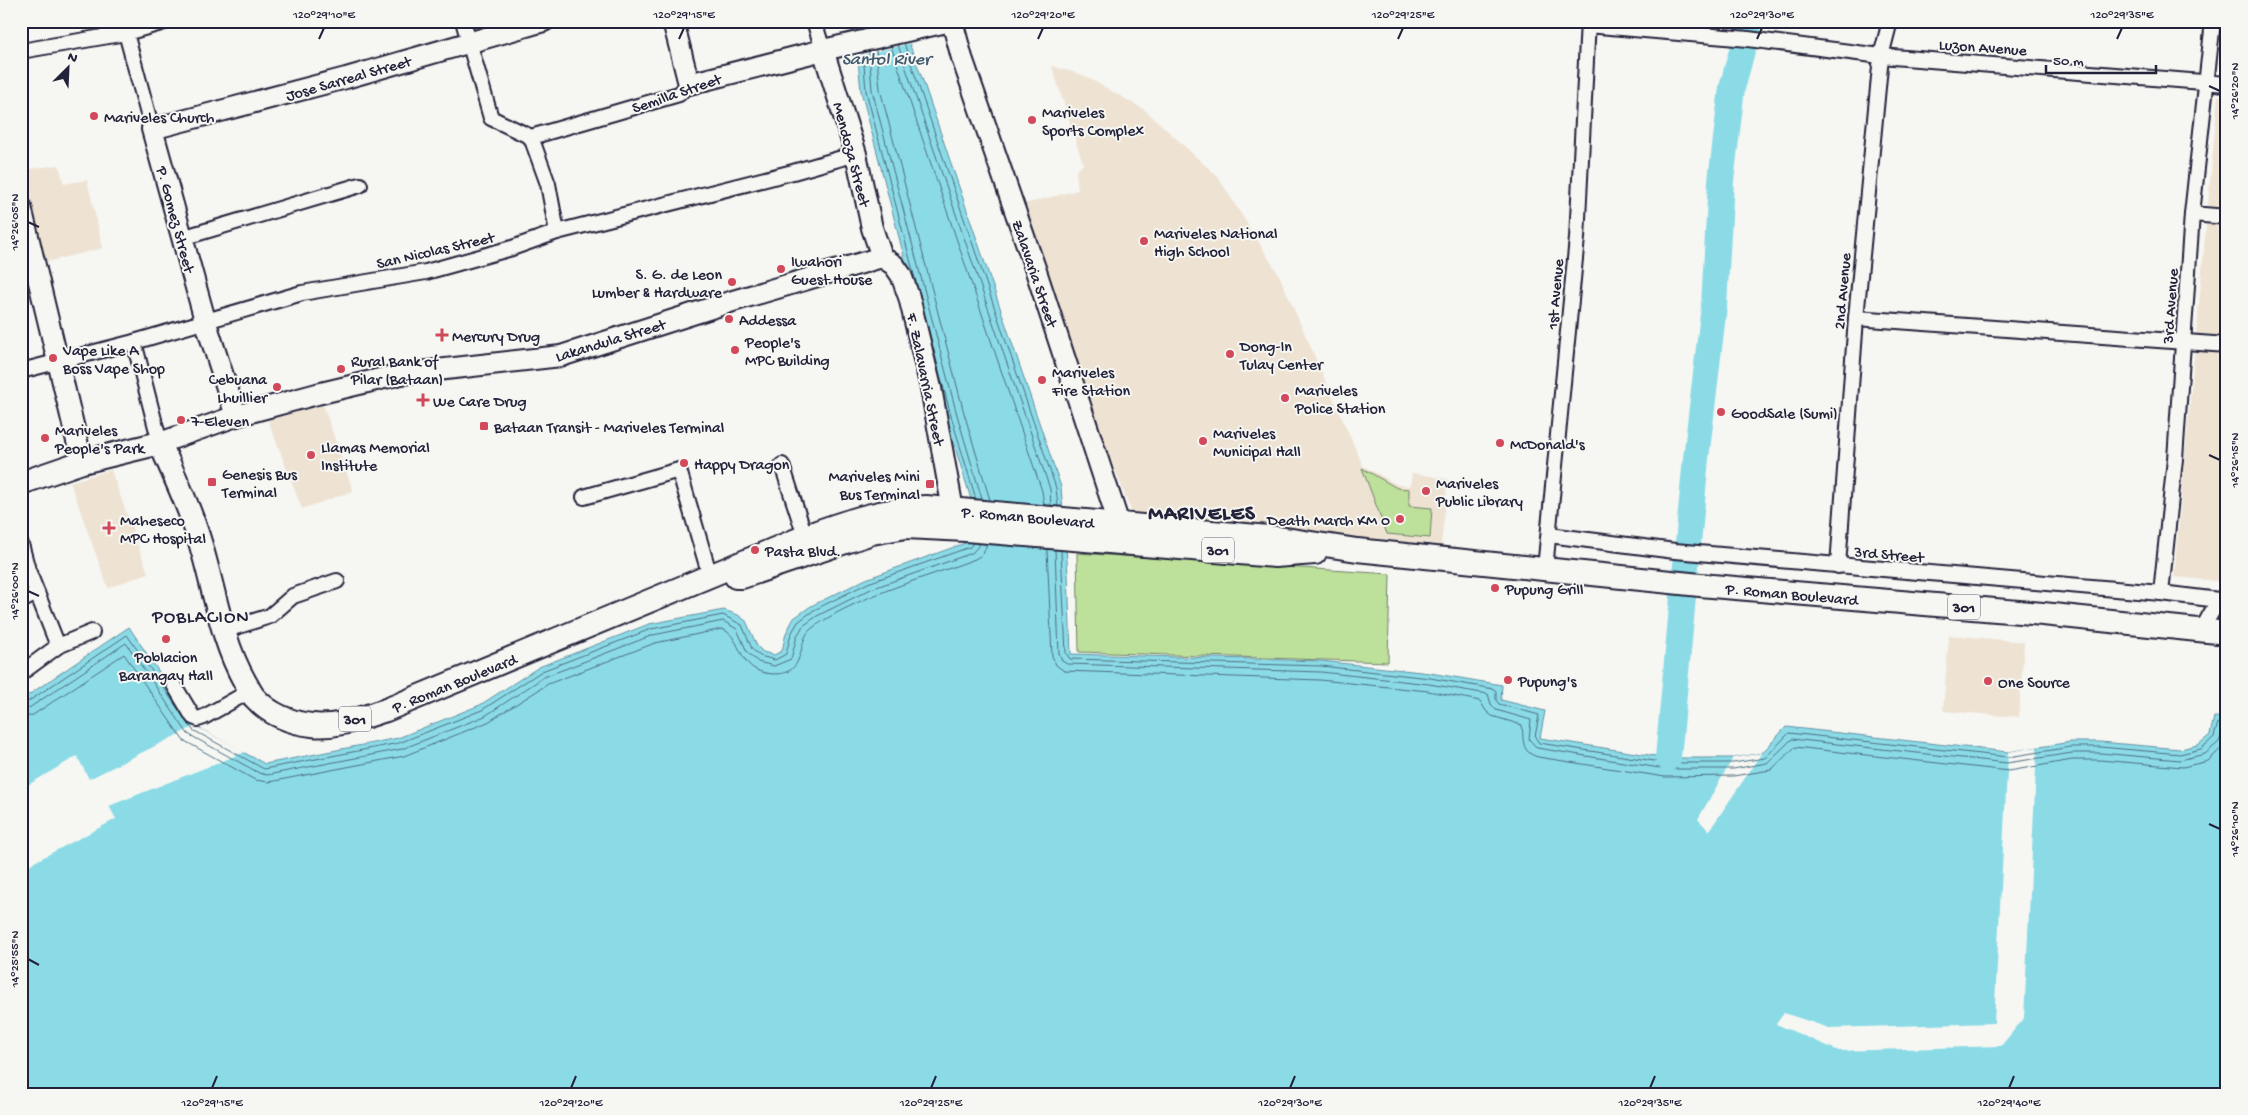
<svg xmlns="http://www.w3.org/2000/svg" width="2248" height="1115" font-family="'Gochi Hand',sans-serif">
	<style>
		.built { fill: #eee2d3 }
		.green { fill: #bde09a; stroke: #70816a }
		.water { fill: #8bdbe7; stroke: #6191a2 }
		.pier { fill: #f6f6f2 }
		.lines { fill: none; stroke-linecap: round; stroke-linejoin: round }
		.shore { stroke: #4c6c80; stroke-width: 1 }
		.river { stroke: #8bdbe7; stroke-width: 26 }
		.street-casing { stroke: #22223b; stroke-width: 18 }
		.secondary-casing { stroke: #22223b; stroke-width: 24 }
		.primary-casing { stroke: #22223b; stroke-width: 26 }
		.street { stroke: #f6f6f2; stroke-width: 14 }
		.secondary { stroke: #f6f6f2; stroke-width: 20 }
		.primary { stroke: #f6f6f2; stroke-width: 22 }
		.ticks { fill: none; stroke: #22223b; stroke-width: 2 }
		.poi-dot { fill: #d1495b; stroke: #f6f6f2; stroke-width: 2 }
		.labels { text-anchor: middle; stroke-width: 4; stroke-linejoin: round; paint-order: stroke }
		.shield { fill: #f6f6f2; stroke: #626272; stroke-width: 1 }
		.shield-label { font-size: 15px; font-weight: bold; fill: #22223b }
		.street-label { font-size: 16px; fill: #22223b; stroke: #f6f6f2 }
		.poi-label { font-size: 16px; fill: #22223b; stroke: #f6f6f2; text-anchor: start }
		.water-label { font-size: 18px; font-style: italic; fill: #425a6f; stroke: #f6f6f2 }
		.quarter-label { font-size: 19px; letter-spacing: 1px; fill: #22223b; stroke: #f6f6f2 }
		.district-label { font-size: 21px; font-weight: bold; letter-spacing: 1px; fill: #22223b; stroke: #f6f6f2 }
		.neatline { fill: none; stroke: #22223b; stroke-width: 2 }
		.ticks-label { font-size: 12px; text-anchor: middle; fill: #22223b }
	</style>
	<rect width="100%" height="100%" fill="#f6f6f2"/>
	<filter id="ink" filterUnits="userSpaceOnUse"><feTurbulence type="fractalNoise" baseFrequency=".02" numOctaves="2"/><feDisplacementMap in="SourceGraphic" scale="10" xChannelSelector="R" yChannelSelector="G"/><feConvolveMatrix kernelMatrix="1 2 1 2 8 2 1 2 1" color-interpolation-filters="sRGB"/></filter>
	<g filter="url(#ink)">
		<g class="built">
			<path d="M1052,66L1083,75L1145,110L1218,177L1279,275L1363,466L1398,485L1410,486L1412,473L1448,479L1441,545L1134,518L1069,353L1017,206L1078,190L1076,171L1083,164Z"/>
			<path d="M2218,96H2227V582L2174,577Z"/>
			<path d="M59,165L64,184L87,180L103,248L42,263L22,170Z"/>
			<path d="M323,405L353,491L302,509L268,420Z"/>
			<path d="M111,470L148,573L108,588L70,482Z"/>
			<path d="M1949,635L2024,642L2019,717L1943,711Z"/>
		</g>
		<g class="green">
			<path d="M1362,468L1397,488L1409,489V506L1432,508L1430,538L1387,534Z"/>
			<path d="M1077,553L1390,574L1388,662L1079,652Z"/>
		</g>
		<path class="water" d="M854,21H901L922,78L1061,487L1068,573L1071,654L1321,661L1430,673L1502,685L1501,700L1545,711L1540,738L1668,758H1733L1762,753L1786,727L2008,752L2071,742H2100L2180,749L2198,745L2210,735L2214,717L2227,718V1094H21V700L129,627L195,726L265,764L398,738L480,705L539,667L649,624L724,610L738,615L746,621L757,646L763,652L774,655L782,651L786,633L794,618L811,606L866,579L968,542L971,499L946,418L861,91Z"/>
		<g class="pier">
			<path d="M898,21H904L912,43L858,56L853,32Z"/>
			<path d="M195,726L245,752L109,806L116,819L21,869V789L77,756L89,779Z"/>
			<path d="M2037,747L2024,1018L2001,1046L1839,1051L1776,1024L1784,1013L1829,1028L1994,1023L2008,752Z"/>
			<path d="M1762,753L1709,831L1698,819L1733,758Z"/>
		</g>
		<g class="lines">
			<g class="shore">
				<path d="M904,43L1056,488L1058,506"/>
				<path d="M898,45L1050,489L1051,505"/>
				<path d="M891,46L1042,491L1044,505"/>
				<path d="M876,49L880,89L964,413L990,500"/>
				<path d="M869,51L872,90L957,415L982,499"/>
				<path d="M863,52L866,91L951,416L976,499"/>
				<path d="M1047,549L1052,656L1056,665L1064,671L1320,680L1428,691L1480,701L1486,711L1492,716L1522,725C1524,739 1520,752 1538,757L1665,777L1733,776L1771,770L1795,747L2009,771L2072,760H2099L2183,767L2208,761L2227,743"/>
				<path d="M1055,550L1059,654L1062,661L1067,664L1321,672L1429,684L1488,694L1491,704L1496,710L1531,720L1529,739L1537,748L1666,769H1733L1767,763L1792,739L2007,763L2072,753H2100L2180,760L2205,754L2219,742L2223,730L2227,729"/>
				<path d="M1061,551L1066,653L1070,659L1321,666L1430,678L1494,689L1496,691V700L1499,704L1539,715L1535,737L1539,743L1667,763H1733L1765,758L1789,733L2008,757L2071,747H2100L2180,754L2201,749L2214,737L2218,723H2227"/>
				<path d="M21,704L26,703L127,635L185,719"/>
				<path d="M21,710L29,708L126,643L188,734L259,773L267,775L402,749L485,716L544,677L653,635L723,621L737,629L747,652L758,662L774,666L791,659L797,636L803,626L817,616L871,589L972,553L980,544"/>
				<path d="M21,718L33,715L124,654L183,740L255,780L269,782L404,756L488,722L548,684L655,643L722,629C744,637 735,672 773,674C808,675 796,641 811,629C856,596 923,579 975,559L983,554L987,544"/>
				<path d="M187,722L193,730L264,769L399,743L482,710L542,671L651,629L723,615L742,625L752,649L760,656L775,660L786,654L791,634L798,622L814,610L868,583L970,547L973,543"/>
			</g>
			<path class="river" d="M1668,758L1696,458L1714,306L1721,181L1732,88L1750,21"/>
			<defs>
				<g id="street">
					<path d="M125,21L126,33L152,129"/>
					<path d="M463,21L491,118L531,137L548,184L557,232"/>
					<path d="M814,21L823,50"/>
					<path d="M1587,25L1748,39L1881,56L2227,84"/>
					<path d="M21,51L126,33L168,21"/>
					<path d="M531,137L679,94L689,84"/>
					<path d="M2192,214L2227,217"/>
					<path d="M182,238L360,185"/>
					<path d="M1856,318L2227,345"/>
					<path d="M134,342L160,443"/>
					<path d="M21,371L134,342L302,293L426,272L512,248L557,232L793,172L856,154"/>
					<path d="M782,465L805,536"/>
					<path d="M584,497L679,470L710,576"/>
					<path d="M1549,535L1675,551L2161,593L2227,601"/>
					<path d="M21,544L28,570L58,646"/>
					<path d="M1838,566L1856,318L1881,56L1890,21"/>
					<path d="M1545,569L1577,238L1588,21"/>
					<path d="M2161,593L2175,459L2192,214L2213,21"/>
					<path d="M21,601L37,593"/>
					<path d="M223,631L270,616L293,596L337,581"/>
					<path d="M2201,631L2218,601"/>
					<path d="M21,673L58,646L92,632"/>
					<path d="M174,685L193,717L198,719L204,717L250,691"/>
				</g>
				<g id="secondary">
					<path d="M673,21L689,84L823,50L951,21"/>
					<path d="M952,21L962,58L1035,268L1119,524"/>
					<path d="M823,50L856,154L872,228L882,257"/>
					<path d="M21,207L82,462"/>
					<path d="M882,257L894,265L901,275L909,297L931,388L953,510"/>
					<path d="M236,416L205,320L152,129L346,78L544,21"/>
					<path d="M160,443L236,416L317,394L401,374L561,356L733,301L882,257"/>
				</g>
				<g id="primary">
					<path d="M21,483L82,462L160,443C176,480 194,517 204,556C216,599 223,643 245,682C248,687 251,694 255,698C269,714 291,723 312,725C337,728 363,717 386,710L811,534C850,520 883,509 926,507L1279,538L1357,550L1700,585L2043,614L2227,633"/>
					<path d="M736,577H742L872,533L906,527L966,530L1275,556L1315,553"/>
				</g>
			</defs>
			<use href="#street" class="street-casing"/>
			<use href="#secondary" class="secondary-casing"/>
			<use href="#primary" class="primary-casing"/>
			<use href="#street" class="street"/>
			<use href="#secondary" class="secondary"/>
			<use href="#primary" class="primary"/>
		</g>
	</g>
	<path class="ticks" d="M319,39L324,28M679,39L684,28M1038,39L1043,28M1398,39L1403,28M1757,39L1762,28M2117,39L2122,28M2209,86L2220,91M28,222L39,227M2209,455L2220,460M28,591L39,596M2209,824L2220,829M28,959L39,965M212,1088L217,1076M571,1088L576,1076M931,1088L936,1076M1290,1088L1295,1076M1650,1088L1655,1076M2009,1088L2014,1076"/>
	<g class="poi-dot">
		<circle cx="94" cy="116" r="5"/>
		<circle cx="1032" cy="120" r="5"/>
		<circle cx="1144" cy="241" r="5"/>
		<circle cx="781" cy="269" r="5"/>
		<circle cx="732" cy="282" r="5"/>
		<circle cx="729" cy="319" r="5"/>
		<path d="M439.5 327.5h5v5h5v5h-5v5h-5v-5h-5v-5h5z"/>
		<circle cx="735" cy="350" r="5"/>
		<circle cx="1230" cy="354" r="5"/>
		<circle cx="53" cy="358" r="5"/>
		<circle cx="341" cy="369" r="5"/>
		<circle cx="1042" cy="380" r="5"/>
		<circle cx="277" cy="387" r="5"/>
		<circle cx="1285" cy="398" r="5"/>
		<path d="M420.5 392.5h5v5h5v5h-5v5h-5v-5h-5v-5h5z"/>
		<circle cx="1721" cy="412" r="5"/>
		<circle cx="181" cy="420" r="5"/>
		<rect x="479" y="421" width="10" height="10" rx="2.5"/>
		<circle cx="45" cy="438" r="5"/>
		<circle cx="1203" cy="441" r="5"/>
		<circle cx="1500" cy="443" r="5"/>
		<circle cx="311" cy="455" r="5"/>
		<circle cx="684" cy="463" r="5"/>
		<rect x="207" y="477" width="10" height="10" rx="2.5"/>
		<rect x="925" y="479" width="10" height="10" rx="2.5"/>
		<circle cx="1426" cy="491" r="5"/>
		<circle cx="1400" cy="519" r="5"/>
		<path d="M106.5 520.5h5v5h5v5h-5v5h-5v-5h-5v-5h5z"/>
		<circle cx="755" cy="550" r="5"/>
		<circle cx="1495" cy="588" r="5"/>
		<circle cx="166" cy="639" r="5"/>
		<circle cx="1508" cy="680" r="5"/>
		<circle cx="1988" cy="681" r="5"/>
	</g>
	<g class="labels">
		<g class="shield">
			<rect x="1202" y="537.5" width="32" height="25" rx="4"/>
			<rect x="1948" y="594.5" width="32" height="25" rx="4"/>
			<rect x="339" y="706.5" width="32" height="25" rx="4"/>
		</g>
		<g class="shield-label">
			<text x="1218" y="555">301</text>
			<text x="1964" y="612">301</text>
			<text x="355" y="724">301</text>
		</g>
		<g class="street-label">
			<text transform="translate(1983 46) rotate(4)" y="6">Luzon Avenue</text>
			<text transform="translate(348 77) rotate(-16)" y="6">Jose Sarreal Street</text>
			<text transform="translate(676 92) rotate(-19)" y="6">Semilla Street</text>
			<text transform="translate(853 154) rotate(75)" y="6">Mendoza Street</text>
			<text transform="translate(177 219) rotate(75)" y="6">P. Gomez Street</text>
			<text transform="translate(435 249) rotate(-13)" y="6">San Nicolas Street</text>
			<text transform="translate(1036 273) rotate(71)" y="6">Zalavaria Street</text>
			<text transform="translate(1841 291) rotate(-85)" y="6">2nd Avenue</text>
			<text transform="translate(1554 294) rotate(-85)" y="6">1st Avenue</text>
			<text transform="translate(2169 306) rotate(-86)" y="6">3rd Avenue</text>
			<text transform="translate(610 339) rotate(-17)" y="6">Lakandula Street</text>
			<text transform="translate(927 379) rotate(78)" y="6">F. Zalavarria Street</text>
			<text transform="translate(1028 516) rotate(5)" y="6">P. Roman Boulevard</text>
			<text transform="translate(1889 553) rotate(5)" y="6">3rd Street</text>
			<text transform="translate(1792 593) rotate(5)" y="6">P. Roman Boulevard</text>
			<text transform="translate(454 682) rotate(-22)" y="6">P. Roman Boulevard</text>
		</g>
		<g class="poi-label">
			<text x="1042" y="117">Mariveles<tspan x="1042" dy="18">Sports Complex</tspan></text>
			<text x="104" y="122">Mariveles Church</text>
			<text x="1154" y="238">Mariveles National<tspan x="1154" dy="18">High School</tspan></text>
			<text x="791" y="266">Iwahori<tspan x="791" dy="18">Guest House</tspan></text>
			<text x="722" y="279" text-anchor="end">S. G. de Leon<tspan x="722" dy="18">Lumber &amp; Hardware</tspan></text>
			<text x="739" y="325">Addessa</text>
			<text x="452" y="341">Mercury Drug</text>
			<text x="745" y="347">People's<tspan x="745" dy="18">MPC Building</tspan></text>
			<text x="1240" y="351">Dong-In<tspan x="1240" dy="18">Tulay Center</tspan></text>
			<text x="63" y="355">Vape Like A<tspan x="63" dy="18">Boss Vape Shop</tspan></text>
			<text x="351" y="366">Rural Bank of<tspan x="351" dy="18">Pilar (Bataan)</tspan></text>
			<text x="1052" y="377">Mariveles<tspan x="1052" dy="18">Fire Station</tspan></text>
			<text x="267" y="384" text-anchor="end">Cebuana<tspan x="267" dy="18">Lhuillier</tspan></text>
			<text x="1295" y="395">Mariveles<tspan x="1295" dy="18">Police Station</tspan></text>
			<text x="433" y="406">We Care Drug</text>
			<text x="1731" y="418">GoodSale (Sumi)</text>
			<text x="191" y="426">7-Eleven</text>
			<text x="494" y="432">Bataan Transit - Mariveles Terminal</text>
			<text x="55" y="435">Mariveles<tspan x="55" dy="18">People's Park</tspan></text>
			<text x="1213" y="438">Mariveles<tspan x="1213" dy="18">Municipal Hall</tspan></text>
			<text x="1510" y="449">McDonald's</text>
			<text x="321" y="452">Llamas Memorial<tspan x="321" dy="18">Institute</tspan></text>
			<text x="694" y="469">Happy Dragon</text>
			<text x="222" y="479">Genesis Bus<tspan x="222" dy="18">Terminal</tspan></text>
			<text x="920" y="481" text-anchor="end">Mariveles Mini<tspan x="920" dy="18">Bus Terminal</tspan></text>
			<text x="1436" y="488">Mariveles<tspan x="1436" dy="18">Public Library</tspan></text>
			<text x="120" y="525">Maheseco<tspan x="120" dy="18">MPC Hospital</tspan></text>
			<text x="1390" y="525" text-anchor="end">Death March KM 0</text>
			<text x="765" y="556">Pasta Blvd.</text>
			<text x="1505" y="594">Pupung Grill</text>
			<text x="166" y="662" text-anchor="middle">Poblacion<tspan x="166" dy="18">Barangay Hall</tspan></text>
			<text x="1518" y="686">Pupung's</text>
			<text x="1998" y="687">One Source</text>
		</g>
		<g class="water-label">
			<text x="886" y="64">Santol River</text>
		</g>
		<g class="quarter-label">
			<text x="201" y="622">POBLACION</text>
		</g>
		<g class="district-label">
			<text x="1202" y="519">MARIVELES</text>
		</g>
	</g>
	<rect width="2248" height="1115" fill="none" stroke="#f6f6f2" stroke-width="55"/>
	<g transform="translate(68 68) rotate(24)" stroke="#f6f6f2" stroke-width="4" paint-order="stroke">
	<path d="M0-4L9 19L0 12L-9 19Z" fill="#22223b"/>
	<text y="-8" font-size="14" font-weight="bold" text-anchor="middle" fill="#22223b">N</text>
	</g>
	<path d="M2046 65v8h110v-8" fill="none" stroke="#22223b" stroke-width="2.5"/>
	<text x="2053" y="65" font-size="15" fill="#22223b" stroke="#f6f6f2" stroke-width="4" paint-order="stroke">50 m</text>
	<rect x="28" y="28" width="2192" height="1060" class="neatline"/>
	<g class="ticks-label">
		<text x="324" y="18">120°29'10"E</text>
		<text x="684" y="18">120°29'15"E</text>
		<text x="1043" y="18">120°29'20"E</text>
		<text x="1403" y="18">120°29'25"E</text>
		<text x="1762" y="18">120°29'30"E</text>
		<text x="2122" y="18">120°29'35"E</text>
		<text transform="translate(2234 91) rotate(-90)" y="4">14°26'20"N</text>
		<text transform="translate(14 222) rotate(-90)" y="4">14°26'05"N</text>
		<text transform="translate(2234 460) rotate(-90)" y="4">14°26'15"N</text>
		<text transform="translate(14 591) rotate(-90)" y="4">14°26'00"N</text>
		<text transform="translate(2234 829) rotate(-90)" y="4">14°26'10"N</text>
		<text transform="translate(14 959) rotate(-90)" y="4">14°25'55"N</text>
		<text x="212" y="1106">120°29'15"E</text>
		<text x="571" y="1106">120°29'20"E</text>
		<text x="931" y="1106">120°29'25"E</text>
		<text x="1290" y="1106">120°29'30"E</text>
		<text x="1650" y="1106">120°29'35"E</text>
		<text x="2009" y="1106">120°29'40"E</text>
	</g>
</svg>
